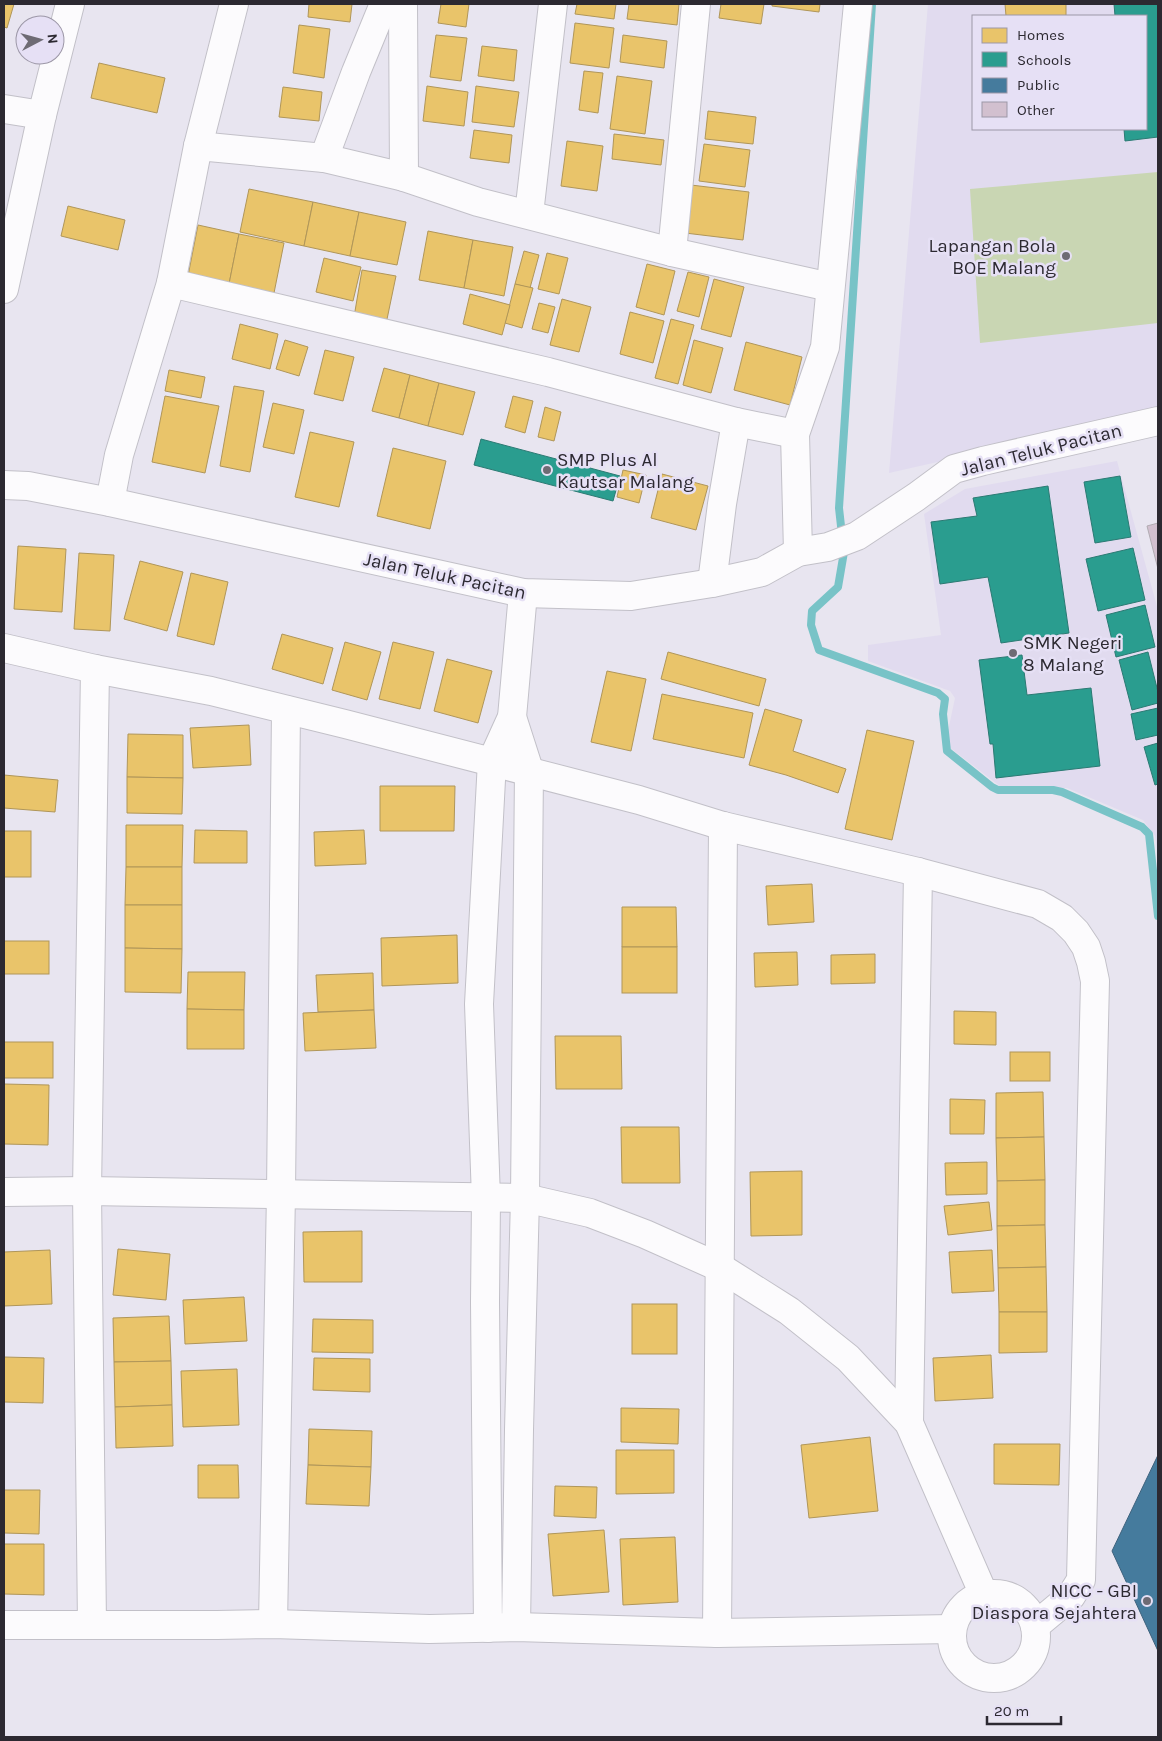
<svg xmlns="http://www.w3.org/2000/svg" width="1162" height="1741" font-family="Karla,sans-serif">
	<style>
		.built { fill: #e1dbef; fill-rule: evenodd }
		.green { fill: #c9d6b3 }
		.homes { fill: #e9c46a; stroke: #b09659 }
		.schools { fill: #2a9d8f; stroke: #2b7a73 }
		.public { fill: #457b9d; stroke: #3e627d }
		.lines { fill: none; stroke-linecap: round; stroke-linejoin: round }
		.stream { stroke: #78c3c7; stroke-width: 8 }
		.building { fill: #d2c0cf; stroke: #b1acb2 }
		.minor-casing { stroke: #c2c0c8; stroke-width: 30 }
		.minor { stroke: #fcfbfd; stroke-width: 28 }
		.poi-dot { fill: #6e6b74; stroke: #e6e0f5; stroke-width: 2 }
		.labels { text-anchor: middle; stroke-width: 5; stroke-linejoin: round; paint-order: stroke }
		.poi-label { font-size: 19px; fill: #2c2931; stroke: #e6e0f5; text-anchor: end }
		.street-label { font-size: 19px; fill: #2c2931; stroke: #e6e0f5 }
	</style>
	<rect width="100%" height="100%" fill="#e8e5f0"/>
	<g class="built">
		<path d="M928,4H1158V412L889,473ZM973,16H1146V129H973Z"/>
		<path d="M1117,461L1158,610V857L1155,836L1143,820L1067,788L1001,787L949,747L948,731L955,698L950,691L868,661V645L941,635L924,514L965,489Z"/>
	</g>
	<path class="green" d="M1158,172V323L980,343L970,189Z"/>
	<g class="homes">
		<path d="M4,4H14L7,28L4,27Z"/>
		<path d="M309,4H352L350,22L308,17Z"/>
		<path d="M441,4H469L466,27L438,23Z"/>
		<path d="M577,4H616L614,19L575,14Z"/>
		<path d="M629,4H679L677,25L627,19Z"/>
		<path d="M721,4H764L761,24L719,18Z"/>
		<path d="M772,4H820L819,12L772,6Z"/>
		<path d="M1005,4H1066V16H1006Z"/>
		<path d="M575,23L614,28L609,68L570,63Z"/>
		<path d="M299,25L330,29L324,78L293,73Z"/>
		<path d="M436,35L467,38L461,81L430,77Z"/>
		<path d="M623,35L667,41L664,68L620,62Z"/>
		<path d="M482,46L517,50L514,81L478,76Z"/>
		<path d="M99,63L165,78L157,113L91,98Z"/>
		<path d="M584,71L603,73L598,113L579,110Z"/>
		<path d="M617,76L652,81L645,134L610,129Z"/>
		<path d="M427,86L468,92L464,126L423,121Z"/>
		<path d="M476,86L519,92L514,127L472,122Z"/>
		<path d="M283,87L322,92L319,121L279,117Z"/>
		<path d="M708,111L756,117L753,144L705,139Z"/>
		<path d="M474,130L512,135L509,163L470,158Z"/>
		<path d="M614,134L664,140L661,165L612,159Z"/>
		<path d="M567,141L603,146L597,191L561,186Z"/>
		<path d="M704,144L750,150L745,187L699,181Z"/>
		<path d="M691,185L749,192L743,240L685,233Z"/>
		<path d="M249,189L313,202L304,246L240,232Z"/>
		<path d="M313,202L359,212L350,256L304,246Z"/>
		<path d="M68,206L125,220L118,250L61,236Z"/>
		<path d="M359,212L406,222L397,265L350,256Z"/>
		<path d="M198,225L239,234L228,289L187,281Z"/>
		<path d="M428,231L473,240L464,288L419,280Z"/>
		<path d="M239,234L284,243L273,298L228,289Z"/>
		<path d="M473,240L513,247L504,296L464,288Z"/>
		<path d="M524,251L539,255L530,288L515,284Z"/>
		<path d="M547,253L568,258L559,294L538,289Z"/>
		<path d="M324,258L361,267L353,301L316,292Z"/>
		<path d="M647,264L675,271L664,315L636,307Z"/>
		<path d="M362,270L396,276L386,324L354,317Z"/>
		<path d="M688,272L709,277L699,317L677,311Z"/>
		<path d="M714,279L744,287L731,337L701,329Z"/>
		<path d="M515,284L533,288L522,328L505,323Z"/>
		<path d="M470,294L510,305L502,335L463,324Z"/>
		<path d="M562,299L591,307L579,352L550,345Z"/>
		<path d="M539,303L555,307L548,333L532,329Z"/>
		<path d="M630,312L664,321L653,363L620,354Z"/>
		<path d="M671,319L694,325L678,384L655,378Z"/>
		<path d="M240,324L278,334L270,369L232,359Z"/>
		<path d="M285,340L308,347L299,376L276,369Z"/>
		<path d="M694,340L723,348L711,393L683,385Z"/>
		<path d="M746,342L802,357L790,405L734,390Z"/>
		<path d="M325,350L354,357L343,401L314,394Z"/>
		<path d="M384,368L410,375L399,418L372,411Z"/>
		<path d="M169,370L205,377L201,398L165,391Z"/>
		<path d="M410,375L439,383L428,426L399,418Z"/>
		<path d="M439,383L475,392L463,435L428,426Z"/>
		<path d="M234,386L264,391L250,472L220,466Z"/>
		<path d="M165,396L219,406L205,473L152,462Z"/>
		<path d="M513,396L533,401L525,433L505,427Z"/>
		<path d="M273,403L304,410L294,454L263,447Z"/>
		<path d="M545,407L561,412L554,441L538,437Z"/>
		<path d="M310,432L354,442L339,507L295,497Z"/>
		<path d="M393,448L446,461L430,529L377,516Z"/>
		<path d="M623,470L646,475L639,503L617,497Z"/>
		<path d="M662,474L708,486L696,530L651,518Z"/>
		<path d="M18,546L66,549L62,612L14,609Z"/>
		<path d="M79,553L114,555L110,631L74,629Z"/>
		<path d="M140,561L183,572L167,631L124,619Z"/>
		<path d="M191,573L228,582L214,645L177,636Z"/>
		<path d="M282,634L333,648L323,684L272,669Z"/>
		<path d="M345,642L381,652L367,700L332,690Z"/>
		<path d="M393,642L434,652L420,709L379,699Z"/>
		<path d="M668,652L766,679L759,706L661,679Z"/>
		<path d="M447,659L492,671L478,723L434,711Z"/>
		<path d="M607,671L646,679L631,751L591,742Z"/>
		<path d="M662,694L753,713L744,758L653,739Z"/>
		<path d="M765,709L802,720L793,751L846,769L838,793L786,775L749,765Z"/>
		<path d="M249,725L251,765L193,768L190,728Z"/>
		<path d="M867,730L914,741L892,840L845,829Z"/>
		<path d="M128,734L183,735V778L127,777Z"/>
		<path d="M4,775L58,780L55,812L4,808Z"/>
		<path d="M127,777L183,778L182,814L127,813Z"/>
		<path d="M380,786H455L454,831H380Z"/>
		<path d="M126,825H183L182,867H126Z"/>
		<path d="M195,830L247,831V863H194Z"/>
		<path d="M364,830L366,864L315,866L314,832Z"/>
		<rect x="4" y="831" width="27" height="46"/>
		<path d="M126,867H182V905H125Z"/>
		<path d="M812,884L814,922L768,925L766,886Z"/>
		<path d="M125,905H182V949L125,948Z"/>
		<path d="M622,907H676L677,947H622Z"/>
		<path d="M457,935L458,983L382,986L381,938Z"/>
		<rect x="4" y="941" width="45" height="33"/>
		<rect x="622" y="947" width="55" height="46"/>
		<path d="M125,948L182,949L181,993L125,992Z"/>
		<path d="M797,952L798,985L755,987L754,953Z"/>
		<path d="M875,954V983L831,984V955Z"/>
		<path d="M188,972H245L244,1010L187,1009Z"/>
		<path d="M373,973L374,1010L318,1012L316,975Z"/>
		<path d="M187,1009L244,1010V1049H187Z"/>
		<path d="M374,1010L376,1048L305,1051L303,1013Z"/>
		<path d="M954,1011L996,1012V1045L954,1044Z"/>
		<path d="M555,1036H621L622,1089H556Z"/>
		<rect x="4" y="1042" width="49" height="36"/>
		<rect x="1010" y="1052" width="40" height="29"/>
		<path d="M4,1084L49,1085L48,1145L4,1144Z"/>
		<path d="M1043,1092L1044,1137L996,1138V1093Z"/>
		<path d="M950,1099L985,1100L984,1134H950Z"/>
		<path d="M621,1127H679L680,1183H622Z"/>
		<path d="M1044,1137L1045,1180L997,1181L996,1138Z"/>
		<path d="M987,1162V1194L946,1195L945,1163Z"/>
		<path d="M802,1171V1235L751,1236L750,1172Z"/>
		<path d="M1045,1180V1225L997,1226V1181Z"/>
		<path d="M989,1202L992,1230L948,1235L944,1206Z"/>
		<path d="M1045,1225L1046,1267L998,1268L997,1226Z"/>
		<path d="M362,1231V1282H304L303,1232Z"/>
		<path d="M118,1249L170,1254L166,1300L113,1295Z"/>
		<path d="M50,1250L52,1304L4,1306V1252Z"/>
		<path d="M992,1250L994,1291L952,1293L949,1252Z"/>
		<path d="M1046,1267L1047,1312H999L998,1268Z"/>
		<path d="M244,1297L247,1341L185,1344L183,1300Z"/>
		<rect x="632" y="1304" width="45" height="50"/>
		<path d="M999,1312H1047V1352L999,1353Z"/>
		<path d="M169,1316L171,1361L114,1362L113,1318Z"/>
		<path d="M313,1319L373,1320V1353L312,1352Z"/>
		<path d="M991,1355L993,1398L935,1401L933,1358Z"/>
		<path d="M4,1357L44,1358L43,1403L4,1402Z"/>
		<path d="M314,1358L370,1359V1392L313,1390Z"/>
		<path d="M171,1361L172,1405L115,1407L114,1362Z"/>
		<path d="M237,1369L239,1425L183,1427L181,1371Z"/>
		<path d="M172,1405L173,1446L116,1448L115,1407Z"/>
		<path d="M621,1408L679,1409L678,1444L621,1442Z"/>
		<path d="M309,1429L372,1431L371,1467L308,1465Z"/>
		<path d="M870,1437L878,1511L809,1518L801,1445Z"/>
		<path d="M994,1444H1060L1059,1485L994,1484Z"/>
		<path d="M616,1450H674V1493L616,1494Z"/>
		<path d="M198,1465H238L239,1498H198Z"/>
		<path d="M308,1465L371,1467L369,1506L306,1504Z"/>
		<path d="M555,1486L597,1487L596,1518L554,1516Z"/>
		<path d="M4,1490H40L39,1534L4,1533Z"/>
		<path d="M604,1530L609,1592L553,1596L548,1534Z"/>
		<path d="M675,1537L678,1602L623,1605L620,1539Z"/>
		<path d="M4,1544H44V1595L4,1594Z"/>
	</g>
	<g class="schools">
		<path d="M1114,4H1158V137L1125,141L1124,129H1146V16H1115Z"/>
		<path d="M481,439L620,476L613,501L474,465Z"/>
		<path d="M1120,476L1131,537L1095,543L1084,482Z"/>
		<path d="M1048,486L1069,633L1001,643L988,577L940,584L931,522L977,516L973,498Z"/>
		<path d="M1133,548L1145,600L1098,611L1086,559Z"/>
		<path d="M1145,605L1155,647L1116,657L1106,615Z"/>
		<path d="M1148,652L1158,692V703L1132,710L1119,660Z"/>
		<path d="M1022,655L1027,695L1091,688L1100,766L996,778L993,744H990L979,660Z"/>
		<path d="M1158,708V735L1136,740L1131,714Z"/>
		<path d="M1158,743V784L1155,785L1144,747Z"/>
	</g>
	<path class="public" d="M1158,1455V1651L1112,1551Z"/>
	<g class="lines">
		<g class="stream">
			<path d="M842,535L839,508L872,4"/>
			<path d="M843,547L844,552L838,587L812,611L811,625L819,650L938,693L945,699L943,714L947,751L992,787L998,790H1053L1062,792L1142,827L1149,834L1158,916"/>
		</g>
	</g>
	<path class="building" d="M1158,523V569L1147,526Z"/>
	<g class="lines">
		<defs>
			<g id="minor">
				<path d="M403,4L404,177"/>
				<path d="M4,109L42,115"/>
				<path d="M198,146L324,158L404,177L478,202L672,252L830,287"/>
				<path d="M324,158L356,72L384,4"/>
				<path d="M529,214L553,4"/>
				<path d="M672,252L696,4"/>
				<path d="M171,283L548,372L736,422L795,434"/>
				<path d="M4,289L42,115L70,4"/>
				<path d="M4,485L28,486L110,502L523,593L631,596L712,583L762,572L798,552L828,547L857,536L916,497L954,469L983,461L1158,421"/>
				<path d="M110,502L119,455L171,283L198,146L234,4"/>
				<path d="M798,552L795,434L825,347L858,4"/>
				<path d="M712,583L722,504L736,422"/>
				<path d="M4,648L95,669L211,691L345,724L639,800L723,826L918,872L1038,904L1062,918L1076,932L1086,947L1091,962L1095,981L1081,1580L1071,1596L1035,1626"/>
				<path d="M512,717L529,770L525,1198L519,1430L516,1627"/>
				<path d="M4,1192L87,1191L525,1198L590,1213L645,1234L721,1268L789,1311L848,1358L909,1423L984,1595"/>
				<path d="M909,1423L918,872"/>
				<circle cx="994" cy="1636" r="42"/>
				<path d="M273,1624L281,1193L286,710"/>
				<path d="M4,1625H217L273,1624L429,1629L516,1627L717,1633L952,1629"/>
				<path d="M92,1625L87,1191L95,669"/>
				<path d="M488,1628L485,1302L486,1198L479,1004L492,761L512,717L523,593"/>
				<path d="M717,1633L723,826"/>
			</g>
		</defs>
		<use href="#minor" class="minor-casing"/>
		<use href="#minor" class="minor"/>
	</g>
	<g class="poi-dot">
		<circle cx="1066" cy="256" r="5"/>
		<circle cx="547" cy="470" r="5"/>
		<circle cx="1013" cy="653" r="5"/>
		<circle cx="1147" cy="1601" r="5"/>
	</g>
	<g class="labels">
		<g class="poi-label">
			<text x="1056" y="252">Lapangan Bola<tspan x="1056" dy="22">BOE Malang</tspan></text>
			<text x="557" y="466" text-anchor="start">SMP Plus Al<tspan x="557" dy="22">Kautsar Malang</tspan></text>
			<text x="1023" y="649" text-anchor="start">SMK Negeri<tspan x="1023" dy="22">8 Malang</tspan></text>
			<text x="1137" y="1597">NICC - GBI<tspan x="1137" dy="22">Diaspora Sejahtera</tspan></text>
		</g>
		<g class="street-label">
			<text transform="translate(1041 449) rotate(-14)" y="7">Jalan Teluk Pacitan</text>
			<text transform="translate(445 575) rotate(12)" y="7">Jalan Teluk Pacitan</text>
		</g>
	</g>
	<rect width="1162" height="1741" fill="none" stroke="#2c2931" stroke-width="10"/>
	<rect x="972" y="15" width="175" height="115" fill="#e6e0f5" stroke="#9c97a7"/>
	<rect x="982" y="28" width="25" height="15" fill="#e9c46a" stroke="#9c97a7"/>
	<text x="1017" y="40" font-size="15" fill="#2c2931">Homes</text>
	<rect x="982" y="52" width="25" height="15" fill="#2a9d8f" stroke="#9c97a7"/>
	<text x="1017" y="65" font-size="15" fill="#2c2931">Schools</text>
	<rect x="982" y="78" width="25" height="15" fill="#457b9d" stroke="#9c97a7"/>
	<text x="1017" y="90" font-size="15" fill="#2c2931">Public</text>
	<rect x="982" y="102" width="25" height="15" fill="#d2c0cf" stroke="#9c97a7"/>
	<text x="1017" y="115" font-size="15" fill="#2c2931">Other</text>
	<g transform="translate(40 40) rotate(84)"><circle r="24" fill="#e6e0f5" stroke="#9c97a7"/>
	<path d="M0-4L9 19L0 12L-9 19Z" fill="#6e6b74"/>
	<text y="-8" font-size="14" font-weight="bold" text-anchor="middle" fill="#2c2931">N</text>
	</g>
	<path d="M987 1716v8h74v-8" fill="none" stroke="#2c2931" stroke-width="2.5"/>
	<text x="994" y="1716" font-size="15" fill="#2c2931" stroke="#e6e0f5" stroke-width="4" paint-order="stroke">20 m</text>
</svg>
